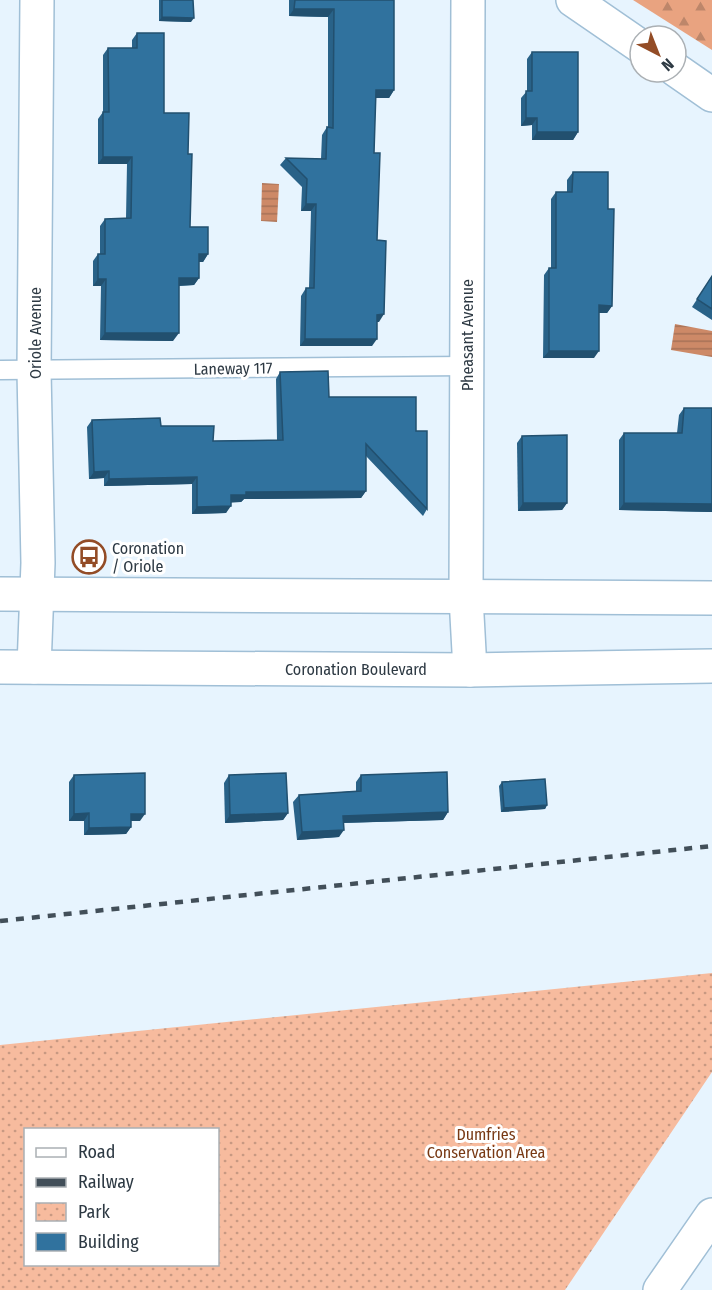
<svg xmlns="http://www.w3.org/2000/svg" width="712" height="1290" font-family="'Fira Sans Condensed',sans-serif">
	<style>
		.forest { fill: url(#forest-firs) }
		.park { fill: url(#park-dots); fill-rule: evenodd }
		.water { fill: url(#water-rules) }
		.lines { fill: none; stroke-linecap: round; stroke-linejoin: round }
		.service-casing { stroke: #a0bfd6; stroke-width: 21 }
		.minor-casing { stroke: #a0bfd6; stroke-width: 36 }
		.tertiary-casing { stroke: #a0bfd6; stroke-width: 36 }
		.secondary-casing { stroke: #a0bfd6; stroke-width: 36 }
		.service { stroke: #fff; stroke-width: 18 }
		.minor { stroke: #fff; stroke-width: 33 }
		.tertiary { stroke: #fff; stroke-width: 33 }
		.secondary { stroke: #fff; stroke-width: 33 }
		.rail { stroke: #424f59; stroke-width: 4.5; stroke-dasharray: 8 8; stroke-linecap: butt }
		.wall { fill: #296288 }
		.shaded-wall { fill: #22506f }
		.building { fill: #30729e; stroke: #22506f; stroke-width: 1.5 }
		.labels { text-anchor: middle; stroke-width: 6; stroke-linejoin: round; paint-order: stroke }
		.street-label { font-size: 16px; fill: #2d3943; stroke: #fff }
		.poi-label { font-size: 16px; fill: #2d3943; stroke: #fff; text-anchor: start }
		.park-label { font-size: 16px; fill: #783914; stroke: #fff }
	</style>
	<defs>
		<pattern id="forest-firs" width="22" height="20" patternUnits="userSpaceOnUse" patternTransform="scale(1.5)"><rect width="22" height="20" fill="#e9a380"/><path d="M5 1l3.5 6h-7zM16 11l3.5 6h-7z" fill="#bd866a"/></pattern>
		<pattern id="park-dots" width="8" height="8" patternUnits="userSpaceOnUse" patternTransform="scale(1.5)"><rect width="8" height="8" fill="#f7bb9e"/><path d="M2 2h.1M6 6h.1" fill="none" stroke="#c89982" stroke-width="1.8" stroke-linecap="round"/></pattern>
		<pattern id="water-rules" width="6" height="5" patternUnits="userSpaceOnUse" patternTransform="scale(1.5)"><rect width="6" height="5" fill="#cd8967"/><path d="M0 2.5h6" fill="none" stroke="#a77156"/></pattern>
	</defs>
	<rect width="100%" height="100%" fill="#e7f4fe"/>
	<path class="forest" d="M633,0H712V50Z"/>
	<path class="park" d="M712,973V1072L565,1290H0V1045ZM26,1130H218V1264H26Z"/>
	<g class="water">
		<path d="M262,183L279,184L277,222L261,221Z"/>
		<path d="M675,324L712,331V357L671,350Z"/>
	</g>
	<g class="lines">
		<defs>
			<path id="service" d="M0,370L467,366"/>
			<g id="minor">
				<path d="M468,0L466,597L470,670"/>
				<path d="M573,0L640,46"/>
				<path d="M676,70L712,95"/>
				<path d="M34,667L38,563L34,371L37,0"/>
			</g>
			<path id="tertiary" d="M660,1290L712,1215"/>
			<g id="secondary">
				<path d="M0,594L712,598"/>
				<path d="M0,667L470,670L712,666"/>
			</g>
		</defs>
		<use href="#service" class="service-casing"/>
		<use href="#minor" class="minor-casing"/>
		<use href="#tertiary" class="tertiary-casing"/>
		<use href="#secondary" class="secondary-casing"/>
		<use href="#service" class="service"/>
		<use href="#minor" class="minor"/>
		<use href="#tertiary" class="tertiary"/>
		<use href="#secondary" class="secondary"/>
		<path class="rail" d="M0,921L712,846"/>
	</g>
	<g class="wall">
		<path d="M159,0H193L191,22L159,21Z"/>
		<path d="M289,0H394V90L389,98H375L374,153L379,322H377L372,346H300L301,296L306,288H309L311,211H301L302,187L280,165L286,158L321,159L322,135L327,127L328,128V17L289,16Z"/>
		<path d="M137,33L164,113L188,154L190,227L208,254L203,262H199V278L194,285L179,286L173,341L100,340L101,286H93V261L98,254H100V226L105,219L126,218L127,164H98V119L103,112V55L108,48H132V40Z"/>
		<path d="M532,52L578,132L573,140H532V125L521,126V98L527,91V59Z"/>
		<path d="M573,172L608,209L612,306L607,313H599L594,358H543L544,275L549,268H551V199L556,192H567V180Z"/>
		<path d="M712,276V320L692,307Z"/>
		<path d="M280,372L329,397L416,431L427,509L423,516L366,456V491L361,498L244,499L241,502H231L226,513L192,514V484L104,486V478L89,479L87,427L92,420L161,426L213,441L277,440L276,379Z"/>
		<path d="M684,408H712V512L619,510V440L624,433H677L679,415Z"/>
		<path d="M522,436L567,503L562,510L518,511L517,443Z"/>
		<path d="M74,775L140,821H131V827L126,834L84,835V821H69V782Z"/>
		<path d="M229,775L288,813L283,820L225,823L224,783Z"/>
		<path d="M361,775L448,812L443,820L343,823L339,837L297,840L293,802L299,795L356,791V782Z"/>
		<path d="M502,782L547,805L545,809L501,812L499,786Z"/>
	</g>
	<g class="shaded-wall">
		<path d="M294,9H334L328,17L289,16Z"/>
		<path d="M162,17L194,18L191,22L159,21Z"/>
		<path d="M376,90H394L389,98H370Z"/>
		<path d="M526,118H537L532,125L521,126Z"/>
		<path d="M537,132H578L573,140H532Z"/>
		<path d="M103,157H132L127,164H98Z"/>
		<path d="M306,204H316L311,211H301Z"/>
		<path d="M199,254H208L203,262H194Z"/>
		<path d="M179,278H199L194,285L174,286Z"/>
		<path d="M98,279H106L101,286H93Z"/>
		<path d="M599,305L612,306L607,313H594Z"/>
		<path d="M384,314L379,322H372L377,315Z"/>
		<path d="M105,333H179L173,341L100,340Z"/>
		<path d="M305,339H377L372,346H300Z"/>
		<path d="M549,351H599L594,358H543Z"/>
		<path d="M109,471L104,478L89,479L94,472Z"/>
		<path d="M197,477L192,484L104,486L109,479Z"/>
		<path d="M366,491L361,498L244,499L241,502L226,503L231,495L246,492Z"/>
		<path d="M523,503H567L562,510L518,511Z"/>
		<path d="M624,503L712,504V512L619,510Z"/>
		<path d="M231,506L226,513L192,514L197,507Z"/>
		<path d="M547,805L545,809L501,812L504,808Z"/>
		<path d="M448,812L443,820L338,823L343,816Z"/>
		<path d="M89,813L84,821H69L74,814Z"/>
		<path d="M288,813L283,820L225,823L230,815Z"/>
		<path d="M131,814H145L140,821H126Z"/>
		<path d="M131,827L126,834L84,835L89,828Z"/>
		<path d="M344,830L339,837L297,840L302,832Z"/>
	</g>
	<g class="building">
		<path d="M162,0H193L194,18L162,17Z"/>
		<path d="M295,0H394V90H376L374,153H380L377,240L386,241L384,314L377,315V339H305L306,288H314L316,204H306L307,179L286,158L326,159L327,127L333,128L334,9H294Z"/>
		<path d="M137,33H164V113H189L188,154H192L190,227H208V254H199V278H179V333H105L106,279H98V254H105V219L131,218L132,157H103V112H109L108,48H137Z"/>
		<path d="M532,52H578V132H537V118H526V91H532Z"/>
		<path d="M573,172H608V209H614L612,306L599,305V351H549V268H556V192H572Z"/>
		<path d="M712,276V309L697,299Z"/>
		<path d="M328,371L329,397H416V431H427V509L366,444V491L246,492V495H231V506L197,507V477L109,479V471L94,472L92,420L160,418L161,426H214L213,441L283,440L280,372Z"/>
		<path d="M684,408H712V504L624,503V433H682Z"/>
		<path d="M567,435V503H523L522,436Z"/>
		<path d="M447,772L448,812L343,816L344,830L302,832L299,795L361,791V775Z"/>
		<path d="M145,773V814H131V827L89,828V813L74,814V775Z"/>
		<path d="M286,773L288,813L230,815L229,775Z"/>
		<path d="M545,779L547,805L504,808L502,782Z"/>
	</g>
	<defs>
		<symbol id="bus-ring" viewBox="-11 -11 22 22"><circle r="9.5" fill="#fff" stroke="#934c26" stroke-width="1.5"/><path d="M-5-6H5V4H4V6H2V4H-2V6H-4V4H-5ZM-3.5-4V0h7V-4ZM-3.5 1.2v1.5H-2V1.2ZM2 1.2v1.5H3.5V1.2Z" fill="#934c26"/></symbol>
	</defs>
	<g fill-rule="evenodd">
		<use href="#bus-ring" x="70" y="538" width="38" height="38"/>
	</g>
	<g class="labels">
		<g class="street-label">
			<text transform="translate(35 333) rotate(-90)" y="6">Oriole Avenue</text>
			<text transform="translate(467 335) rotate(-90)" y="6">Pheasant Avenue</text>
			<text transform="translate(233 368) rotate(-1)" y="6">Laneway 117</text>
			<text x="356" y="675">Coronation Boulevard</text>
		</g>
		<g class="poi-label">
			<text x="112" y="554">Coronation<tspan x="112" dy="18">/ Oriole</tspan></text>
		</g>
		<g class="park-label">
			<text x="486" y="1140">Dumfries<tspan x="486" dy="18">Conservation Area</tspan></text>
		</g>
	</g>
	<rect x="24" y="1128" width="195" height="138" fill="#ffffff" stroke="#abb0b4" stroke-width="1.5"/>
	<rect x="36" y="1148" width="30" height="9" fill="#ffffff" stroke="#abb0b4" stroke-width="1.5"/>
	<text x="78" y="1158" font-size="18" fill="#2d3943">Road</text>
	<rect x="36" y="1178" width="30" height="9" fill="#424f59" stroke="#abb0b4" stroke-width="1.5"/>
	<text x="78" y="1188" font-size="18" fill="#2d3943">Railway</text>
	<rect x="36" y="1203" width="30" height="18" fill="url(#park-dots)" stroke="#abb0b4" stroke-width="1.5"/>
	<text x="78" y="1218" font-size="18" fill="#2d3943">Park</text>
	<rect x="36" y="1233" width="30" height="18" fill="#30729e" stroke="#abb0b4" stroke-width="1.5"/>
	<text x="78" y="1248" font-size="18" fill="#2d3943">Building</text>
	<g transform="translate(658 54) rotate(138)"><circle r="28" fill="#ffffff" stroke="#abb0b4" stroke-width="1.5"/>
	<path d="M0-4.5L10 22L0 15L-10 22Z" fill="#934c26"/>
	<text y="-9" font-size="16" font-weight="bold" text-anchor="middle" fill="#2d3943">N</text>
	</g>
</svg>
